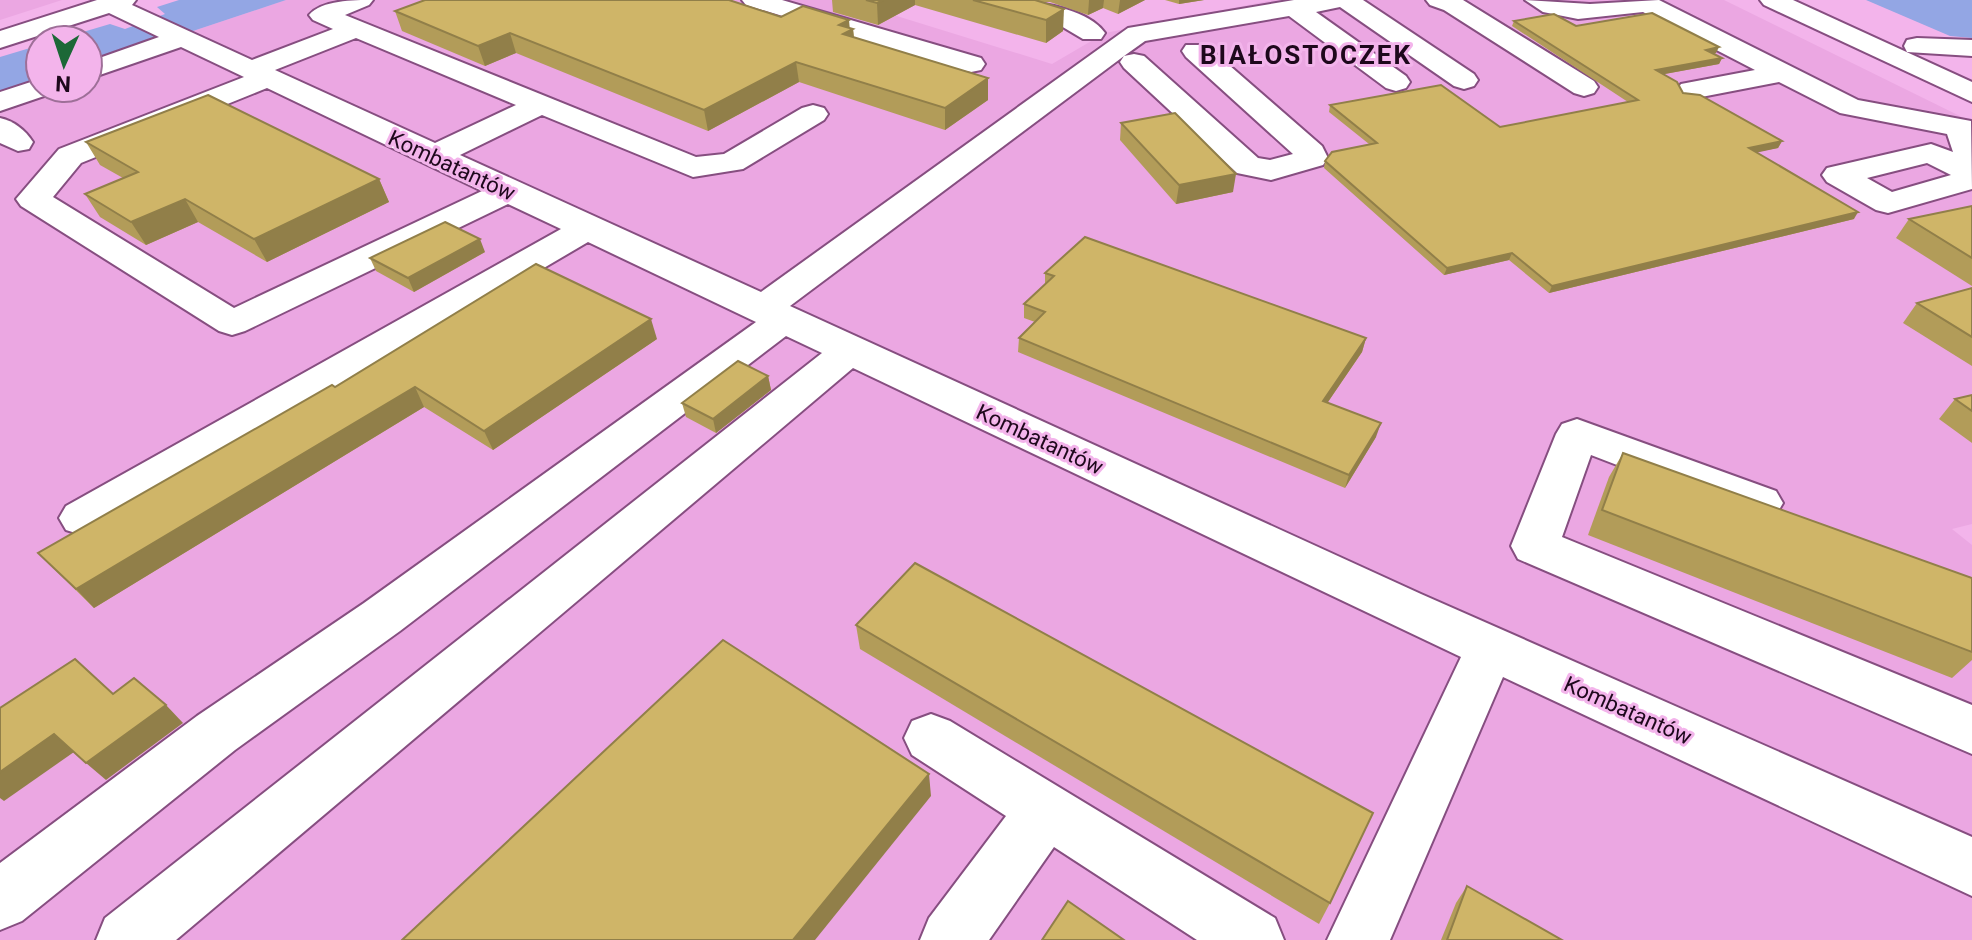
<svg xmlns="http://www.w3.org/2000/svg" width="1972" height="940" font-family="Roboto,sans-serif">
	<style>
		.built { fill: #eba7e2 }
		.green { fill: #93a6e4 }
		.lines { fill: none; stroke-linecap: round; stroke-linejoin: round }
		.minor-casing { stroke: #864e80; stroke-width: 4 }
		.major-casing { stroke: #864e80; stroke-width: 4 }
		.minor { fill: #fff; fill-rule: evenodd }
		.major { fill: #fff; fill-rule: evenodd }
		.wall { fill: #b29c59 }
		.shaded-wall { fill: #917f49 }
		.building { fill: #cfb568; stroke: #917f49; stroke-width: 2 }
		.labels { text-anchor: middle; stroke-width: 6; stroke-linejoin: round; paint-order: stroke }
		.street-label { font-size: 22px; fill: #1e081c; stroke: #f3b4eb }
		.far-district-label { font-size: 26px; font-weight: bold; letter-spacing: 2px; fill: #1e081c; stroke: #f3b4eb }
	</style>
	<rect width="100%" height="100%" fill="#f3b4eb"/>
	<g class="built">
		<path d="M0,0H62L0,20Z"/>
		<path d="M286,0H845L1052,64L1105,33L1273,0H1724L1972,122V524L1952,529L1972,545V940H0V95L40,88H88V66Z"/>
	</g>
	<g class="green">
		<path d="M179,0H286L88,66V40H56L110,24L125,29L165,14L157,7Z"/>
		<path d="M1866,0H1972V38L1950,36Z"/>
		<path d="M40,45V82L0,95V57Z"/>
	</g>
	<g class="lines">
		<defs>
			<g id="minor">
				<path d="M97,0H136L132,5L252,60L333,29L313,20L309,15C322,0 353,0 373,0L369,5L345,15L696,157L724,154L802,108L813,105L824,108L828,114L824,120L743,169L693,177L542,115L460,155L761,292L1128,28L1294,0H1363L1474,74L1478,80L1474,86L1464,89L1454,86L1340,7L1316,12L1406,76L1410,82L1406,88L1396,91L1386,88L1289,16L1145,41L1124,56L1134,54L1144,56L1258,158L1270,160L1293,154L1186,57L1182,51L1186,45H1206L1322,146L1328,158L1323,165L1271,180L1237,173L1124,68L1120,62L1124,56L790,306L1421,594L1972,837V896L1503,677L1390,940H1327L1461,657L853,368L176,940H96L105,918L822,353L786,336L400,631L235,750L22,921L0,930V863L197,716L364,603L756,322L588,242L98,530L82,535L66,530L59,518L66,506L561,229L508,204L245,331L232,335L219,331L21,206L16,199L59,149L244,77L181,47L88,79V62L159,37L109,13L0,48V31ZM356,38L516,105L435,143L275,70ZM267,88L482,191L234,308L53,197L81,163Z"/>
				<path d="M742,0H782L981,58L985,64L981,70L971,72L961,70L746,5Z"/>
				<path d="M986,0C1019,0 1084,3 1105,33L1101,39H1083L1056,23L990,5Z"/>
				<path d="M1426,0H1463L1594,81L1598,87L1594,93L1584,96L1574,93L1444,10L1430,5Z"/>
				<path d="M1525,0L1590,4L1659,0L1858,100L1971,121L1972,189L1888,213L1876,210L1827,182L1822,175L1827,168L1931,144L1953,152L1947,134L1840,113L1779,82L1691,99L1681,96L1677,90L1681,84L1755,70L1643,12L1578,19L1543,12ZM1927,163L1951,175L1892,192L1867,178Z"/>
				<path d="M1917,38L1972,40V56L1907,52L1904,46L1907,40Z"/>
				<path d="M40,79V88H54L50,94L0,111V92Z"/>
				<path d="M0,118C14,121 25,130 33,142L29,149L18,151L0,143Z"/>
				<path d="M1577,419L1776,491L1783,503L1776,515L1760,520L1591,455L1562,537L1972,705V754L1518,559L1511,546L1556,434L1562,424Z"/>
				<path d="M931,714L950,721L1275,918L1284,940H1197L1054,847L989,940H920L929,918L1006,816L912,755L904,738L912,721Z"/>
			</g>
			<path id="major" d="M1760,0H1793L1972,82V102L1764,5Z"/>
		</defs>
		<use href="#minor" class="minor-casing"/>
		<use href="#major" class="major-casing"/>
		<use href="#minor" class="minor"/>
		<use href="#major" class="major"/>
	</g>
	<g class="wall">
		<path d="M832,0H1145L1118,14L1103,8L1088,15L1050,2H1040L1063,31L1046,43L915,5L878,25L833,12Z"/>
		<path d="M1165,0H1204L1179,4Z"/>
		<path d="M395,11L849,20V28L853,29L854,38L988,78V100L945,130L799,82L708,131L516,53L485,66L402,31Z"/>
		<path d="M1514,21L1576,26L1716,53L1714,54L1722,58L1719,64L1664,74L1683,93L1782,141L1778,148L1756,152L1854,219L1549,293L1509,260L1444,275L1324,168L1325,161L1369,144L1329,112L1330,105L1500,127L1628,102L1512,26Z"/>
		<path d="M1121,123L1233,192L1176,204L1120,140Z"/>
		<path d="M86,142L379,179L389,202L267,262L198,222L146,245L100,217L85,194L123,178L100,165Z"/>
		<path d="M1972,206V286L1896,238L1909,219Z"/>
		<path d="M485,252L414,292L376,271L370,258Z"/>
		<path d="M1045,273L1366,338L1362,352L1328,402L1376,437L1345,488L1018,352L1019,338L1035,322L1024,318V304L1045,285Z"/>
		<path d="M1972,288V366L1903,323L1917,303Z"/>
		<path d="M657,339L493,450L424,407L94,608L38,553L335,387Z"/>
		<path d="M768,376L771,390L716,433L686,417L682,403Z"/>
		<path d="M1972,395V443L1939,419L1955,399Z"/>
		<path d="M1623,453L1972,578V660L1952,678L1588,535L1609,477Z"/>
		<path d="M856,625L1330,903L1319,924L860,649Z"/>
		<path d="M1467,886L1562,940H1441L1456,903Z"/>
	</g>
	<g class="shaded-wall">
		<path d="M883,0H915V5L878,25L877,3Z"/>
		<path d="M1089,0H1104L1103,8L1088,15Z"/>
		<path d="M1120,0H1145L1118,14Z"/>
		<path d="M1179,0H1204L1179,4Z"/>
		<path d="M1064,9L1063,31L1046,43V20Z"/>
		<path d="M849,20L850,31L853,29L855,49L845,55L839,25Z"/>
		<path d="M510,33L516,53L485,66L478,46Z"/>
		<path d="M1719,47L1716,53L1703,56L1706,50Z"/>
		<path d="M1722,58L1719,64L1654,76L1656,70Z"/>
		<path d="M796,62L799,82L708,131L704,110Z"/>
		<path d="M988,78V100L945,130V108Z"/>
		<path d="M1782,141L1778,148L1746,155L1749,148Z"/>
		<path d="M1236,174L1233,192L1176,204L1179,185Z"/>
		<path d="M379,179L389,202L267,262L254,239Z"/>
		<path d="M185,199L198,222L146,245L131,222Z"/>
		<path d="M1858,212L1854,219L1549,293L1552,286Z"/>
		<path d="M480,239L485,252L414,292L408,278Z"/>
		<path d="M1512,253L1509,260L1444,275L1447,268Z"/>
		<path d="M651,319L657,339L493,450L484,431Z"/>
		<path d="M1366,338L1362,352L1319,415L1323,401Z"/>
		<path d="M768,376L771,390L716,433L713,419Z"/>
		<path d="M415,387L424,407L94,608L76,589Z"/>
		<path d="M1381,423L1376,437L1345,488L1349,475Z"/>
		<path d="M166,705L183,723L106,780L86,763Z"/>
		<path d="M54,734L74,752L4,801L0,798V772Z"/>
		<path d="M929,774L931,796L815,940H793Z"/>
	</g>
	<g class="building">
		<path d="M425,0H729L781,17L803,6L849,20L839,25L853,29L843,34L988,78L945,108L796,62L704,110L510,33L478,46L395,11Z"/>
		<path d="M866,0H883L877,3Z"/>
		<path d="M973,0H1035L1064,9L1046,20Z"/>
		<path d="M1652,13L1719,47L1706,50L1722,58L1656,70L1677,82L1683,93L1700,95L1782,141L1749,148L1858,212L1552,286L1512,253L1447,268L1325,161L1332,152L1377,143L1330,105L1441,85L1500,127L1638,100L1514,21L1554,14L1576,26Z"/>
		<path d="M208,95L379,179L254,239L185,199L131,222L85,194L138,172L86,142Z"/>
		<path d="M1175,113L1236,174L1179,185L1121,123Z"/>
		<path d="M1972,206V258L1909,219Z"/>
		<path d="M445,222L480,239L408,278L370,258Z"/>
		<path d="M1085,237L1366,338L1323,401L1381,423L1349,475L1019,338L1045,312L1024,304L1054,276L1045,273Z"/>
		<path d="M536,264L651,319L484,431L415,387L76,589L38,553L332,385L335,387Z"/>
		<path d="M1972,288V337L1917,303Z"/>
		<path d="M738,361L768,376L713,419L682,403Z"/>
		<path d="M1972,395V411L1955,399Z"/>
		<path d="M1623,453L1972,578V652L1602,510Z"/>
		<path d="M915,563L1373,813L1330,903L856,625Z"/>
		<path d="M723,640L929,774L793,940H402Z"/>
		<path d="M75,659L113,694L134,678L166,705L86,763L54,734L0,772V708Z"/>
		<path d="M1467,886L1562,940H1447Z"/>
		<path d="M1068,901L1124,940H1042Z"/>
	</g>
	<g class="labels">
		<g class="street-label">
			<text transform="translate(452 165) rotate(25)" y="8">Kombatantów</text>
			<text transform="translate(1040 439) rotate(25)" y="8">Kombatantów</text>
			<text transform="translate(1628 710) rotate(24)" y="8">Kombatantów</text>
		</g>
		<g class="far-district-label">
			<text x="1306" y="64">BIAŁOSTOCZEK</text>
		</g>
	</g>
	<g transform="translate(64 64) rotate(183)"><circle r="38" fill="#f3b4eb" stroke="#9e6f98" stroke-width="2"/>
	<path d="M0-6L14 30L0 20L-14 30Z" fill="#1c6837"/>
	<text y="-12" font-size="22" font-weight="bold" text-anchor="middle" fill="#1e081c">N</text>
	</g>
</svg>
